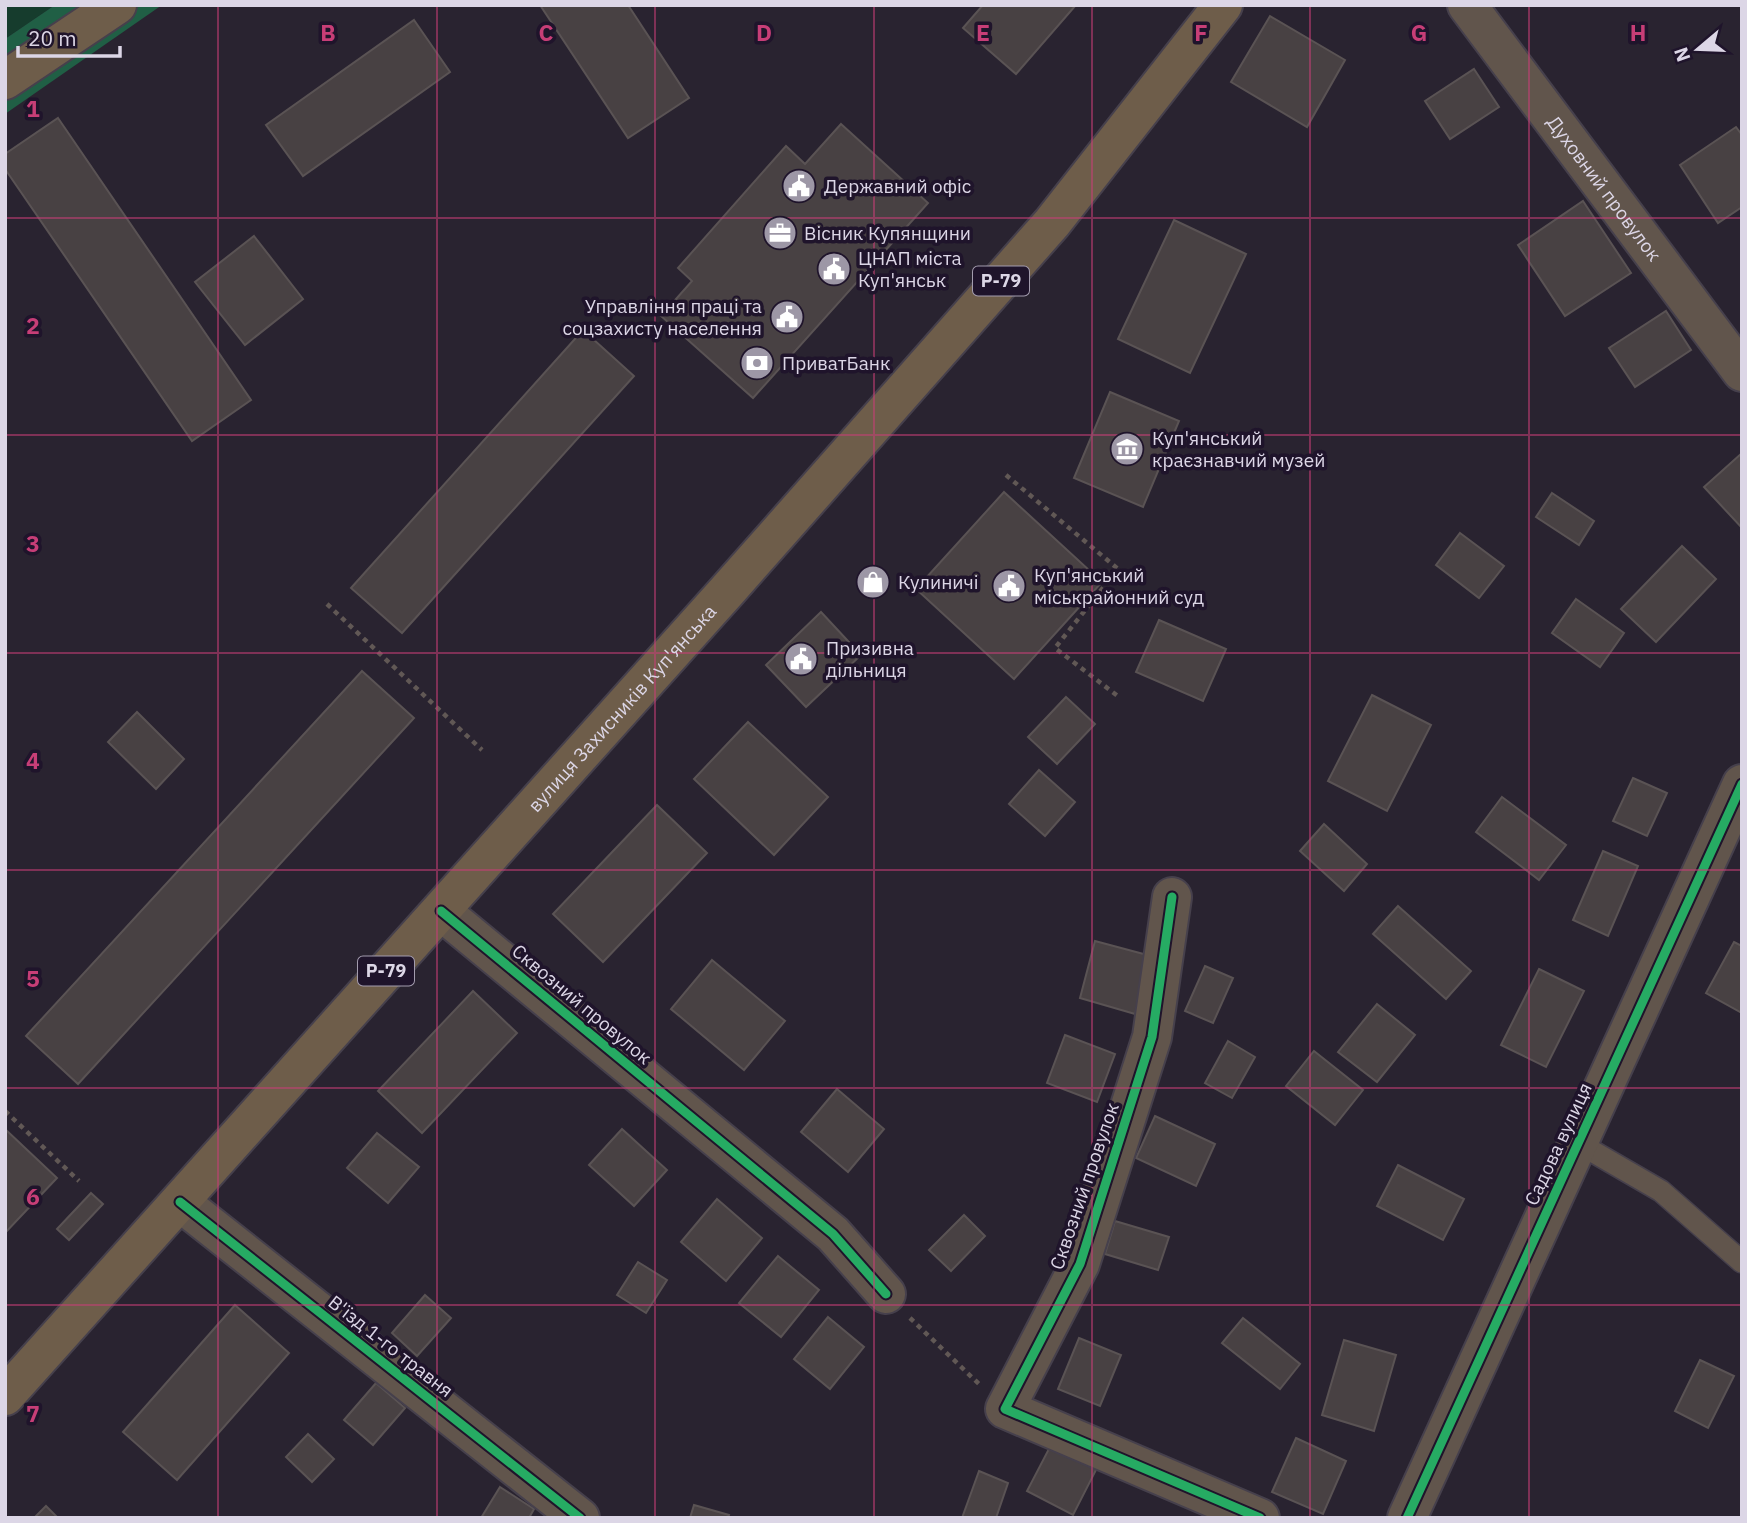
<svg xmlns="http://www.w3.org/2000/svg" width="1747" height="1523" font-family="'IBM Plex Sans',sans-serif">
	<style>
		.green { fill: #163c2d }
		.forest { fill: #205f45 }
		.building { fill: #484143; stroke: #5a5354; stroke-width: 2 }
		.lines { fill: none; stroke-linecap: round; stroke-linejoin: round }
		.service-casing { stroke: #46404c; stroke-width: 24 }
		.minor-casing { stroke: #46404c; stroke-width: 42 }
		.primary-casing { stroke: #46404c; stroke-width: 42 }
		.path { stroke: #615855; stroke-width: 4.5; stroke-dasharray: 5 5; stroke-linecap: butt }
		.service { stroke: #61554c; stroke-width: 21 }
		.minor { stroke: #61554c; stroke-width: 38 }
		.primary { stroke: #6e5d4a; stroke-width: 38 }
		.cycleway-casing { stroke: #1f142b; stroke-width: 13 }
		.cycleway { stroke: #26ab63; stroke-width: 9 }
		.grid { fill: none; stroke: #c73e77; stroke-width: 2; stroke-opacity: 0.55 }
		.labels { text-anchor: middle; stroke-width: 7; stroke-linejoin: round; paint-order: stroke }
		.shield { fill: #1f142b; stroke: #a39cae; stroke-width: 2 }
		.shield-label { font-size: 18px; font-weight: bold; fill: #dcd6e6 }
		.poi-label { font-size: 19px; fill: #dcd6e6; stroke: #1f142b; text-anchor: start }
		.street-label { font-size: 19px; fill: #dcd6e6; stroke: #1f142b }
		.grid-label { font-size: 23px; text-anchor: middle; font-weight: bold; fill: #c73e77; stroke: #1f142b; stroke-width: 7; stroke-linejoin: round; paint-order: stroke }
	</style>
	<rect width="100%" height="100%" fill="#292330"/>
	<path class="green" d="M5,5H55L5,39Z"/>
	<path class="forest" d="M55,5H162L5,114V39Z"/>
	<g class="building">
		<path d="M540,5H628L689,98L628,138Z"/>
		<path d="M983,5H1076L1016,74L963,28Z"/>
		<path d="M1270,16L1345,60L1307,127L1231,82Z"/>
		<path d="M414,20L450,72L303,176L266,125Z"/>
		<path d="M1474,69L1499,107L1450,139L1425,101Z"/>
		<path d="M58,118L251,400L192,441L5,169V154Z"/>
		<path d="M841,124L928,203L753,398L661,316L692,281L678,268L786,146L805,164Z"/>
		<path d="M1736,127L1742,135V207L1718,223L1680,165Z"/>
		<path d="M1583,201L1631,273L1565,316L1518,245Z"/>
		<path d="M1174,220L1246,254L1190,373L1118,339Z"/>
		<path d="M254,236L303,299L245,345L195,282Z"/>
		<path d="M1666,311L1691,350L1635,387L1609,348Z"/>
		<path d="M583,330L634,376L402,633L351,588Z"/>
		<path d="M1110,392L1179,421L1143,507L1074,478Z"/>
		<path d="M1742,453V528L1704,487Z"/>
		<path d="M1004,492L1102,582L1014,679L916,589Z"/>
		<path d="M1552,493L1594,521L1579,545L1536,517Z"/>
		<path d="M1460,533L1504,566L1479,598L1436,565Z"/>
		<path d="M1682,546L1716,579L1656,642L1621,609Z"/>
		<path d="M1576,599L1624,633L1600,667L1552,633Z"/>
		<path d="M821,612L861,655L806,707L766,665Z"/>
		<path d="M1159,620L1226,649L1203,701L1136,672Z"/>
		<path d="M362,671L414,718L78,1084L26,1036Z"/>
		<path d="M1372,695L1431,725L1387,811L1328,781Z"/>
		<path d="M1066,697L1095,724L1057,764L1028,737Z"/>
		<path d="M137,712L184,759L156,789L108,742Z"/>
		<path d="M748,722L828,797L774,855L694,779Z"/>
		<path d="M1039,770L1075,802L1045,836L1009,804Z"/>
		<path d="M1633,778L1667,793L1647,836L1613,821Z"/>
		<path d="M1502,797L1566,845L1539,880L1476,832Z"/>
		<path d="M657,805L707,853L603,962L553,914Z"/>
		<path d="M1324,824L1367,864L1344,891L1300,851Z"/>
		<path d="M1603,851L1638,866L1608,936L1573,920Z"/>
		<path d="M1398,906L1471,971L1446,999L1373,934Z"/>
		<path d="M1095,941L1151,956L1135,1014L1080,998Z"/>
		<path d="M1734,942L1742,946V1013L1706,993Z"/>
		<path d="M712,960L785,1021L744,1070L671,1009Z"/>
		<path d="M1205,966L1233,978L1213,1023L1185,1011Z"/>
		<path d="M1539,969L1584,991L1546,1067L1501,1045Z"/>
		<path d="M473,991L517,1033L422,1133L378,1091Z"/>
		<path d="M1377,1004L1415,1035L1377,1082L1338,1052Z"/>
		<path d="M1065,1035L1115,1054L1097,1102L1047,1083Z"/>
		<path d="M1228,1041L1255,1057L1232,1098L1205,1083Z"/>
		<path d="M1314,1051L1363,1090L1335,1125L1286,1086Z"/>
		<path d="M837,1089L884,1129L848,1172L801,1132Z"/>
		<path d="M1155,1116L1215,1144L1196,1186L1136,1158Z"/>
		<path d="M5,1129L57,1178L5,1233Z"/>
		<path d="M622,1129L667,1170L634,1206L589,1165Z"/>
		<path d="M377,1133L419,1167L388,1203L347,1168Z"/>
		<path d="M1398,1165L1464,1199L1443,1240L1377,1206Z"/>
		<path d="M91,1193L103,1204L69,1240L57,1229Z"/>
		<path d="M717,1199L762,1238L726,1281L681,1242Z"/>
		<path d="M964,1215L985,1236L951,1271L929,1250Z"/>
		<path d="M1115,1221L1169,1237L1158,1270L1105,1254Z"/>
		<path d="M778,1256L819,1290L781,1337L739,1303Z"/>
		<path d="M638,1262L667,1280L646,1313L617,1295Z"/>
		<path d="M425,1295L451,1318L417,1356L392,1333Z"/>
		<path d="M235,1305L289,1353L177,1480L123,1432Z"/>
		<path d="M828,1317L864,1347L830,1389L794,1359Z"/>
		<path d="M1243,1318L1300,1364L1280,1389L1222,1343Z"/>
		<path d="M1079,1338L1121,1355L1100,1406L1058,1389Z"/>
		<path d="M1344,1340L1396,1355L1374,1431L1322,1415Z"/>
		<path d="M1700,1360L1734,1376L1708,1428L1675,1411Z"/>
		<path d="M376,1383L405,1408L373,1445L344,1420Z"/>
		<path d="M308,1434L334,1459L312,1482L286,1457Z"/>
		<path d="M1296,1438L1346,1461L1323,1514L1272,1492Z"/>
		<path d="M1052,1443L1098,1466L1073,1515L1027,1491Z"/>
		<path d="M979,1471L1008,1483L996,1518H962Z"/>
		<path d="M500,1487L534,1509L529,1518H481Z"/>
		<path d="M694,1505L729,1515L728,1518H690Z"/>
		<path d="M46,1506L58,1518H34Z"/>
	</g>
	<g class="lines">
		<defs>
			<path id="service" d="M1578,1143L1661,1191L1742,1262"/>
			<g id="minor">
				<path id="s1" d="M1467,5L1742,372"/>
				<path d="M1172,897L1152,1037L1080,1264L1005,1409L1260,1518"/>
				<path d="M441,911L833,1234L886,1294"/>
				<path d="M180,1202L580,1518"/>
				<path d="M1407,1518L1742,784"/>
			</g>
			<g id="primary">
				<path d="M5,80L117,5"/>
				<path id="s2" d="M5,1396L727,591L1052,223L1223,5"/>
			</g>
		</defs>
		<use href="#service" class="service-casing"/>
		<use href="#minor" class="minor-casing"/>
		<use href="#primary" class="primary-casing"/>
		<g class="path">
			<path d="M1006,475L1118,569L1055,648L1119,697"/>
			<path d="M327,604L482,750"/>
			<path d="M5,1111L79,1181"/>
			<path d="M910,1318L979,1384"/>
		</g>
		<use href="#service" class="service"/>
		<use href="#minor" class="minor"/>
		<use href="#primary" class="primary"/>
		<defs>
			<g id="cycleway">
				<path d="M1172,897L1152,1037L1080,1264L1005,1409L1260,1518"/>
				<path d="M441,911L833,1234L886,1294"/>
				<path d="M180,1202L580,1518"/>
				<path d="M1407,1518L1742,784"/>
			</g>
		</defs>
		<use href="#cycleway" class="cycleway-casing"/>
		<use href="#cycleway" class="cycleway"/>
	</g>
	<path class="grid" d="M218,5V1518M437,5V1518M655,5V1518M874,5V1518M1092,5V1518M1310,5V1518M1529,5V1518M5,218H1742M5,435H1742M5,653H1742M5,870H1742M5,1088H1742M5,1305H1742"/>
	<defs>
		<symbol id="civic-disc" viewBox="-11 -11 22 22"><circle r="9.5" fill="#9d97a6" stroke="#1f142b"/><path d="M-.6-6.5H3V-4.5H.6V-3L4-1V1h2V6H-6V1h2V-1L-.6-3ZM-1.2 2.5V6h2.4V2.5Z" fill="#fff"/></symbol>
		<symbol id="office-disc" viewBox="-11 -11 22 22"><circle r="9.5" fill="#9d97a6" stroke="#1f142b"/><path d="M-6-3h4V-5.5h4V-3h4V5H-6ZM-1-4.5V-3h2v-1.5ZM-6 0V1H6V0Z" fill="#fff"/></symbol>
		<symbol id="bank-disc" viewBox="-11 -11 22 22"><circle r="9.5" fill="#9d97a6" stroke="#1f142b"/><path d="M-6-4H6V4H-6ZM0-2.3a2.3 2.3 0 1 0 0 4.6a2.3 2.3 0 1 0 0-4.6Z" fill="#fff"/></symbol>
		<symbol id="museum-disc" viewBox="-11 -11 22 22"><circle r="9.5" fill="#9d97a6" stroke="#1f142b"/><path d="M0-6L6-3V-2H-6V-3ZM-5-1h2V3h-2ZM-1-1h2V3h-2ZM3-1h2V3H3ZM-6 4H6V6H-6Z" fill="#fff"/></symbol>
		<symbol id="shop-disc" viewBox="-11 -11 22 22"><circle r="9.5" fill="#9d97a6" stroke="#1f142b"/><path d="M-5-2.5h2.3a2.7 3.5 0 0 1 5.4 0H5L5.5 6h-11ZM-1.5-2.5h3a1.5 2.3 0 0 0-3 0Z" fill="#fff"/></symbol>
	</defs>
	<g fill-rule="evenodd">
		<use href="#civic-disc" x="780" y="167" width="38" height="38"/>
		<use href="#office-disc" x="761" y="214" width="38" height="38"/>
		<use href="#civic-disc" x="815" y="250" width="38" height="38"/>
		<use href="#civic-disc" x="768" y="298" width="38" height="38"/>
		<use href="#bank-disc" x="738" y="344" width="38" height="38"/>
		<use href="#museum-disc" x="1108" y="430" width="38" height="38"/>
		<use href="#shop-disc" x="854" y="563" width="38" height="38"/>
		<use href="#civic-disc" x="990" y="567" width="38" height="38"/>
		<use href="#civic-disc" x="782" y="640" width="38" height="38"/>
	</g>
	<g class="labels">
		<g class="shield">
			<rect x="973" y="266.5" width="56" height="29" rx="5"/>
			<rect x="358" y="956.5" width="56" height="29" rx="5"/>
		</g>
		<g class="shield-label">
			<text x="1001" y="287">Р-79</text>
			<text x="386" y="977">Р-79</text>
		</g>
		<g class="poi-label">
			<text x="824" y="193">Державний офіс</text>
			<text x="804" y="240">Вісник Купянщини</text>
			<text x="858" y="265">ЦНАП міста<tspan x="858" dy="22">Куп'янськ</tspan></text>
			<text x="762" y="313" text-anchor="end">Управління праці та<tspan x="762" dy="22">соцзахисту населення</tspan></text>
			<text x="782" y="370">ПриватБанк</text>
			<text x="1152" y="445">Куп'янський<tspan x="1152" dy="22">краєзнавчий музей</tspan></text>
			<text x="1034" y="582">Куп'янський<tspan x="1034" dy="22">міськрайонний суд</tspan></text>
			<text x="898" y="589">Кулиничі</text>
			<text x="826" y="655">Призивна<tspan x="826" dy="22">дільниця</tspan></text>
		</g>
		<g class="street-label">
			<text dy="7" stroke="none"><textPath href="#s1" startOffset="229">Духовний провулок</textPath></text>
			<text dy="7" stroke="none"><textPath href="#s2" startOffset="924">вулиця Захисників Куп'янська</textPath></text>
			<text transform="translate(582 1004) rotate(40)" y="7">Сквозний провулок</text>
			<text transform="translate(1558 1144) rotate(-65)" y="7">Садова вулиця</text>
			<text transform="translate(1084 1186) rotate(-71)" y="7">Сквозний провулок</text>
			<text transform="translate(391 1346) rotate(38)" y="7">В'їзд 1-го травня</text>
		</g>
	</g>
	<g class="grid-label">
		<text x="328" y="41">B</text>
		<text x="546" y="41">C</text>
		<text x="764" y="41">D</text>
		<text x="983" y="41">E</text>
		<text x="1201" y="41">F</text>
		<text x="1419" y="41">G</text>
		<text x="1638" y="41">H</text>
		<text x="33" y="117">1</text>
		<text x="33" y="334">2</text>
		<text x="33" y="552">3</text>
		<text x="33" y="769">4</text>
		<text x="33" y="987">5</text>
		<text x="33" y="1205">6</text>
		<text x="33" y="1422">7</text>
	</g>
	<rect width="1747" height="1523" fill="none" stroke="#dcd6e6" stroke-width="14"/>
	<g transform="translate(1698 49) rotate(251)" stroke="#1f142b" stroke-width="5" paint-order="stroke">
	<path d="M0-5L12 26L0 18L-12 26Z" fill="#dcd6e6"/>
	<text y="-10" font-size="19" font-weight="bold" text-anchor="middle" fill="#dcd6e6">N</text>
	</g>
	<path d="M18 46v10h102v-10" fill="none" stroke="#dcd6e6" stroke-width="3.5"/>
	<text x="28" y="46" font-size="21" fill="#dcd6e6" stroke="#1f142b" stroke-width="5" paint-order="stroke">20 m</text>
</svg>
